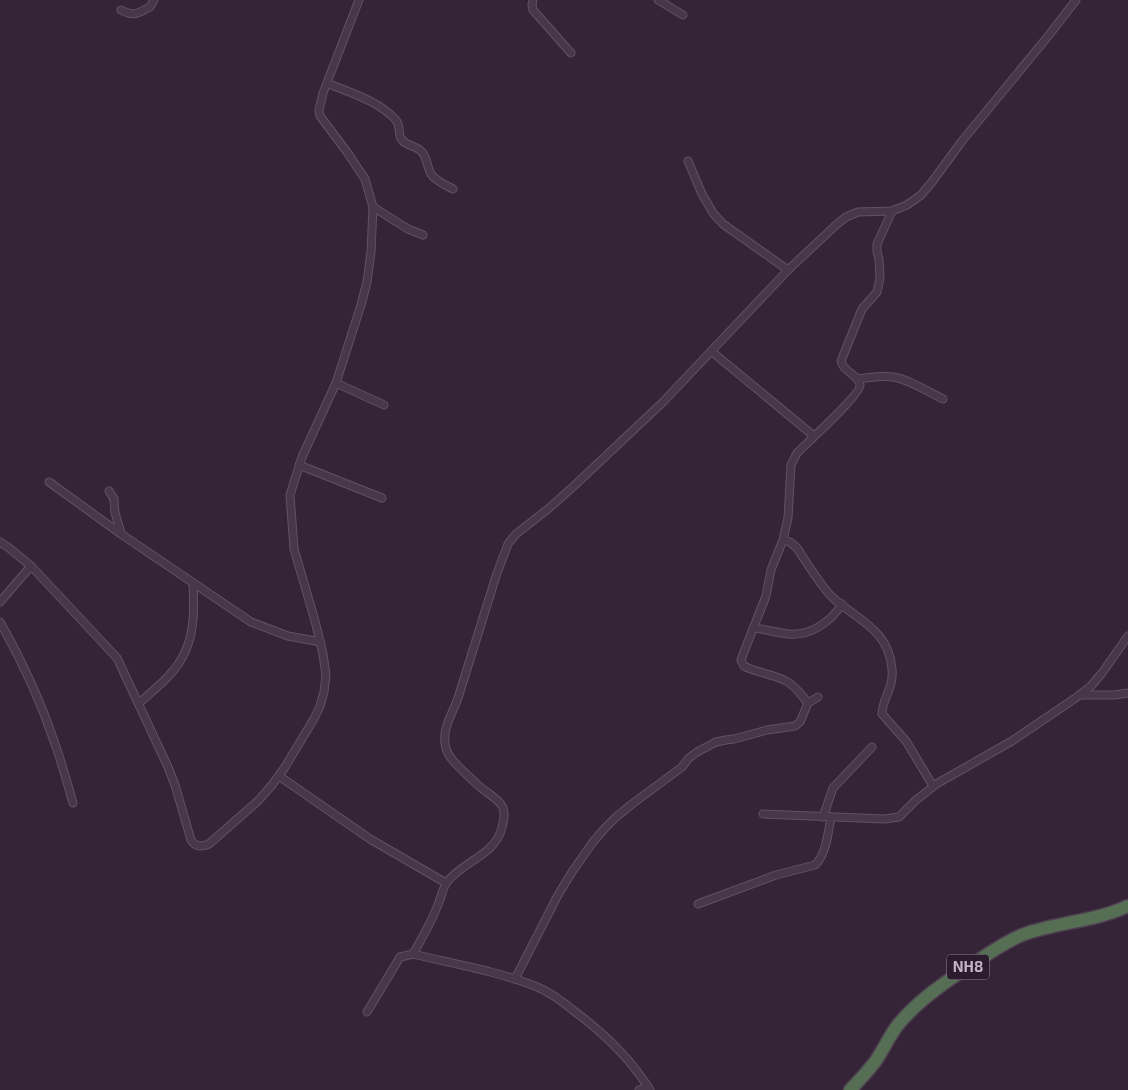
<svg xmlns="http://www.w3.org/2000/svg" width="1128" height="1090" font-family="'Exo 2',sans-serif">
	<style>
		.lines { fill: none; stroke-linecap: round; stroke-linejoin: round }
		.street-casing { stroke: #615263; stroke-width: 9 }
		.highway-casing { stroke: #4e3f50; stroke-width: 15 }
		.street { stroke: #473748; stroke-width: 7 }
		.highway { stroke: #566e54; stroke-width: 12 }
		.labels { text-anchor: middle; stroke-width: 4.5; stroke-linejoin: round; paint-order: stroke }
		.shield { fill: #2b1c2d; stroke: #958597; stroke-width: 1 }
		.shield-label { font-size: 15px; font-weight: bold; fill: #c3b2c4 }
	</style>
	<rect width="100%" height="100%" fill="#352338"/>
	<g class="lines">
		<defs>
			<g id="street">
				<path d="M533,0L532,5L533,10L571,53"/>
				<path d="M658,0L683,15"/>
				<path d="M121,10C135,17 137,13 150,7L154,0"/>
				<path d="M327,83C350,93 377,100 395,119C402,126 397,135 402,140C407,146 417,146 422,152C427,158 427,167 431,174C435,181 446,185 453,189"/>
				<path d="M688,161L702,194L713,213L723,224L788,270"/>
				<path d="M373,207L408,229L423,235"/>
				<path d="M711,351L814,436"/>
				<path d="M857,379C869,378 881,375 893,377C909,379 928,392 943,399"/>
				<path d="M336,383L384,405"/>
				<path d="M299,465L382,498"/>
				<path d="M49,482L121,534L251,622L288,636L321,642"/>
				<path d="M109,491L114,499L115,513L121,533"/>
				<path d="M783,540L790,542L797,548C807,563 820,585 833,598C858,620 889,630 892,669C894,688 882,699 882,714L906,741L933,786"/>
				<path d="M0,542L9,548L31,566L117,658L168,767L175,785L191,840C195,847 202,847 209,844L258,801L272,785L285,767L315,717L320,706L324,692L326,675L323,654L315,621L294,549L290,495L302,457L336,383L361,305L367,282L371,252L373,207L365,179L347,152L320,116L319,110L323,93L359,0"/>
				<path d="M0,602L31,566"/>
				<path d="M0,622C22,661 41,702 55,744C62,763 67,783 73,803"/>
				<path d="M753,628C765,629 777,633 789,634C810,636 831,622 842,604"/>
				<path d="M1079,695H1115L1128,693"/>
				<path d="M139,703C156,688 176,673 185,652C195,631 194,606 193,583"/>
				<path d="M808,703C802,696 795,685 786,681C773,674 757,673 744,666L741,660L742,657L766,596L771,570L783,540L788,518L791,465L797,453C806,444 861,394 860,385C858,374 843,372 841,361L862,309L877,292L880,278L879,259L877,252V244L892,211"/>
				<path d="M279,776L370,839L446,883"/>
				<path d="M763,814L884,819L899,817L916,800L938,783L1012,741L1077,697L1091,686L1102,673L1128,636"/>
				<path d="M823,817L833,788L872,747"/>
				<path d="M698,904L776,875L815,865C827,853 828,832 831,817"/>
				<path d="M413,954C422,938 431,923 437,907C441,899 442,889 447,882C462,862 497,854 502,827C504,821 505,814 503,808C500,800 490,795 484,790C477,785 471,778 464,772C452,760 443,753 445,734C446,722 454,710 458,698L497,573L508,544L516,534L548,509L575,485L663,402L788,270L836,225L846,217L858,212L892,211L907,205L921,195L932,182L962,141L1049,35L1076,0"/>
				<path d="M515,979L558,895L572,872L593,842L605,828L615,818L632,804L682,767L689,758L697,752L716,742L726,740L734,739L767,730L795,726L800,722L808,703L818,697"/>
				<path d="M367,1012L400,957L413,954C454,964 496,971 535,986C550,992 562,1001 574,1011C604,1033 630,1058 650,1090"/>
				<path d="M639,1090L648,1087"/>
			</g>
			<path id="highway" d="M850,1090C859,1081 867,1072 875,1062C883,1050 889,1037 897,1026C917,1001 946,981 973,964C989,953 1005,942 1022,935C1056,922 1094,922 1128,906"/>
		</defs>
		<use href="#street" class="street-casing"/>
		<use href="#highway" class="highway-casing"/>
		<use href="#street" class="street"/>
		<use href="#highway" class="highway"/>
	</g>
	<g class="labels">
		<rect class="shield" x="947" y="954.5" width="42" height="25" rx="4"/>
		<g class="shield-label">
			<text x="968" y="972">NH8</text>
		</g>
	</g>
</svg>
